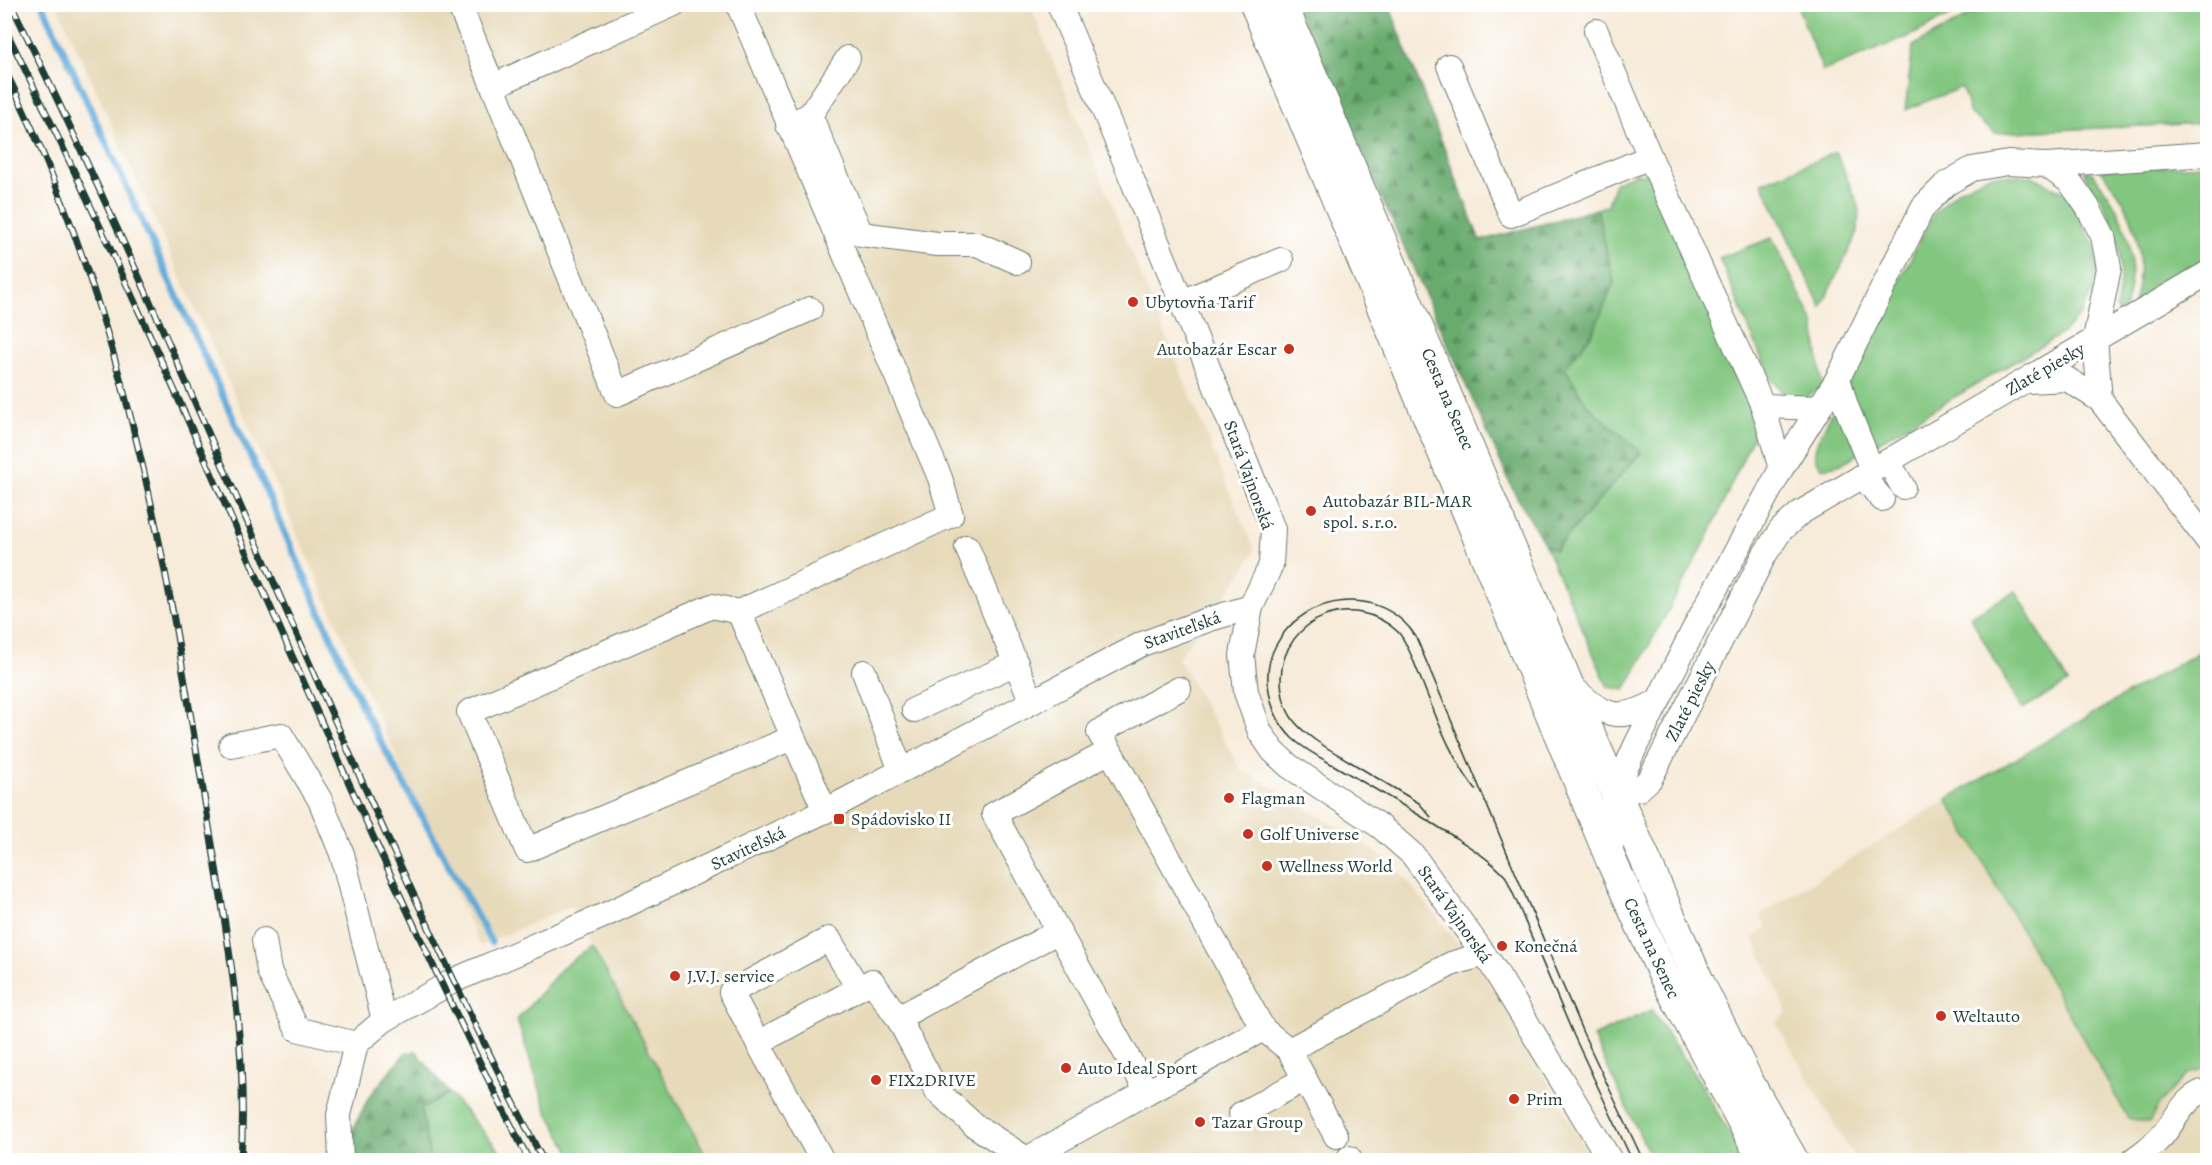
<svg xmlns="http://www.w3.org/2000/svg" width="2212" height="1165" font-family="Alegreya,serif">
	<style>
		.built { fill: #e7daba }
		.green { fill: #82c680; stroke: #50825a; stroke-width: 1.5 }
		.forest { fill: url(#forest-firs); stroke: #447451; stroke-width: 1.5 }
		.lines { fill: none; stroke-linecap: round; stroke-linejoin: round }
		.stream { stroke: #62aad9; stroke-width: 7 }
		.minor-casing { stroke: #6b7a6e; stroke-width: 26 }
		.major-casing { stroke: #6b7a6e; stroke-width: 32 }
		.minor { stroke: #fff; stroke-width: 24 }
		.major { stroke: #fff; stroke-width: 30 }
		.tram { stroke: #1f3d34; stroke-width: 1.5 }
		.rail-casing { stroke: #1f3d34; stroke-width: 7 }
		.rail { stroke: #fff; stroke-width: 4.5; stroke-dasharray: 14; stroke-linecap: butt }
		.poi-dot { fill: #c8321e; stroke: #fff; stroke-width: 2 }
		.labels { text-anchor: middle; stroke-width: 6; stroke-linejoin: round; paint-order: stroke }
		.poi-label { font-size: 18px; fill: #1f3d34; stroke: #fff; text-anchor: start }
		.street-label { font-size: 18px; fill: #1f3d34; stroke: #fff }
	</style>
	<defs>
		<pattern id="forest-firs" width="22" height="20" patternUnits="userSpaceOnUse" patternTransform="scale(1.5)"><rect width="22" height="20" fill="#69ab6e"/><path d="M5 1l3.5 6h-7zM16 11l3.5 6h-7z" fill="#568c5b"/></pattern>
	</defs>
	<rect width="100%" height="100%" fill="#fff"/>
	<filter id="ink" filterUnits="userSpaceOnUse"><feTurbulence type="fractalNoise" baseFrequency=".0167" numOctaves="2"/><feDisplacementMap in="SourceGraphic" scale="12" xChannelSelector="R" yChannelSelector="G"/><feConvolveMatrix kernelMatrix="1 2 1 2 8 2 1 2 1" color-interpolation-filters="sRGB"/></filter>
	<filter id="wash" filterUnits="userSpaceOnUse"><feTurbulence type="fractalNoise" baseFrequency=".008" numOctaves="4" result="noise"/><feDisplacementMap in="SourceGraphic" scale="24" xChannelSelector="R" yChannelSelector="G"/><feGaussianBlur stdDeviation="1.35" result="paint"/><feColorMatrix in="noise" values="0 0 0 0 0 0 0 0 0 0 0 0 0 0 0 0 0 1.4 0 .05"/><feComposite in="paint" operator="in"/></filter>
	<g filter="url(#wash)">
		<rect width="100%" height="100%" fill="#f7ebd9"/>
		<g class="built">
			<path d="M57,5H1030L1239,514L1255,550L1245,569L1178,658L1240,768L1362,842L1392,863L1495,987L1592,1160H706L571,906L480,946L279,493Z"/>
			<path d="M2207,647V1160H1855L1776,1023L1787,1012L1753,938L1767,928L1760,915L1947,799Z"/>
		</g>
		<g class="green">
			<path d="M1991,4L2207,5V123L1995,133L1970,114L1962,87L1905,110L1913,46Z"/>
			<path d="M1797,5H1970L1910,36L1823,71Z"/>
			<path d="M1836,152L1859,206L1858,232L1821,307L1762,183Z"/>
			<path d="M2207,165V263L2133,306C2149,255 2135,208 2100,169Z"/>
			<path d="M2085,171L2091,172C2127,213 2140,256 2125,310L2119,313L2116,309C2124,269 2122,234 2101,199C2096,189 2085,183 2085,171Z"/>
			<path d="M1636,173L1650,175L1757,427L1708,537L1625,690L1608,687L1545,545L1555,550L1641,453L1587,405L1564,368L1592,334L1614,283L1597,209L1608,205L1615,182Z"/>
			<path d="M1990,175L2032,176L2063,192L2071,200L2096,249L2097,271L2092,293L2081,314L2064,332L2055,338L1839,465L1823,468C1812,459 1814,449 1819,438L1933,215L1958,190Z"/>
			<path d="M1772,238L1814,323L1822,386L1804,399H1789L1771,380L1719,258Z"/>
			<path d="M2016,591L2068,683L2022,709L1970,616Z"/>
			<path d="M2207,647V1068L2187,1074L2159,1104L2149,1123L2128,1118L1947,799Z"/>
			<path d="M592,946L708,1160H575L547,1111L517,1020L564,966Z"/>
			<path d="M1651,1010L1703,1087L1744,1160H1652L1593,1037Z"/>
			<path d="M449,1093L501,1152L506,1160H430L421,1109Z"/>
		</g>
		<g class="forest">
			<path d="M1295,5H1389L1480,241L1597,209L1614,283L1592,334L1565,368L1587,405L1641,452L1555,550L1545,545L1514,492Z"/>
			<path d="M416,1051L449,1093L421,1109L430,1160H352L350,1135L369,1097L405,1053Z"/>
		</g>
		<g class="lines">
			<path class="stream" d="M42,4L256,468L365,713L491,942"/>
		</g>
	</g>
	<g filter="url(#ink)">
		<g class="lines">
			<defs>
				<g id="minor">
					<path d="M459,4L493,86L674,4"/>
					<path d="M738,4L940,478L951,515L739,612L825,811"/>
					<path d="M1059,4L1113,132L1273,529L1271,565L1251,607L1242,655L1246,692L1260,732L1273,751L1289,766L1381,827L1413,855L1493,967L1610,1160"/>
					<path d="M1596,31L1650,157L1763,406L1781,469"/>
					<path d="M1449,66L1511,215L1650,157"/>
					<path d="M493,86L617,394L810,309"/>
					<path d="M810,115L848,58"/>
					<path d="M788,125L810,115L861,234L937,244H977L1018,262"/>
					<path d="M2046,165L2208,154"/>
					<path d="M1182,302L1281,260"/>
					<path d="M1838,378L1846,406L1872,470"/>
					<path d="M2029,381L2067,379L2100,400L2208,541"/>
					<path d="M1763,406L1819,408"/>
					<path d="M1888,461L1903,487"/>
					<path d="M1862,476L1882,499"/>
					<path d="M967,547L1032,702"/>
					<path d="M739,612L712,606L469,712L527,850L792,738"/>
					<path d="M864,672L901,771"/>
					<path d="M1571,686C1604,716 1617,724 1658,701"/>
					<path d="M914,710L1016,663"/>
					<path d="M231,745L281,735L320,800L342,854L384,1020"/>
					<path d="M1110,751L1099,732L1179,689"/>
					<path d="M1615,793L1639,789L1650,779L1765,554L1781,530L1800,513L2208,273"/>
					<path d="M1611,854V820L1615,793L1636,745L1697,623L1781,469L1838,378L1923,207L1946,184L1972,169L2008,163L2046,165L2070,182L2087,206L2103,236L2109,268L2095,339L2100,400"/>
					<path d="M264,940L269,971L297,1029L356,1044"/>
					<path d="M1263,1029L1110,751L994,814L1147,1092L1263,1029L1289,1050L1336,1136"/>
					<path d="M758,1043L731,992L829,939L858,988"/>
					<path d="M1289,1050L1451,964L1484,954"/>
					<path d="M1241,1114L1305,1079"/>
					<path d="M1349,1158L1350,1160"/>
					<path d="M341,1160L339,1115L356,1044L384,1020L455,980L605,915L825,811L1142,644L1210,619L1251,607"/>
					<path d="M822,1160L758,1043L872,981L898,1018"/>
					<path d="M1025,1160L1147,1092"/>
					<path d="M1028,1160L974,1125L937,1091L898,1018L1059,931"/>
					<path d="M2133,1160C2143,1153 2154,1145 2162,1136C2175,1121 2186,1094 2208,1090"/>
				</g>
				<g id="major">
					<path d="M1255,4L1439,443L1611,860L1663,974L1763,1160"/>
					<path d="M1282,4L1568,684L1700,984L1748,1081L1793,1160"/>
				</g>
			</defs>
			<use href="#minor" class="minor-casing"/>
			<use href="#major" class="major-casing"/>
			<use href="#minor" class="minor"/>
			<use href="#major" class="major"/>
			<g class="tram">
				<path d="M1431,817L1419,803C1395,789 1372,775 1349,761C1329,749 1308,738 1294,721C1284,708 1281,693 1281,678C1283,617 1355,590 1398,632C1408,643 1414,663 1420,677C1436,716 1450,757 1476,790"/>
				<path d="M1632,1160L1574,1036L1506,877C1489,858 1468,846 1448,833C1413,811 1377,790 1342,770C1325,760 1306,751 1292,738C1269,715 1260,674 1276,645C1304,592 1383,584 1416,637L1583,1033L1643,1160"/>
			</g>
			<defs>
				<g id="rail">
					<path d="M11,4C199,385 348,783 543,1160"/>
					<path d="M4,27C191,400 338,790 529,1160"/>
					<path d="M4,68C66,194 111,331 143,468C168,574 185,683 203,790C223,913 249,1036 241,1160"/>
				</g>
			</defs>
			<use href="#rail" class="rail-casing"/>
			<use href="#rail" class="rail"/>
		</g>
	</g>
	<g class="poi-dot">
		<circle cx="1133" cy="302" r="6"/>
		<circle cx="1289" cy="349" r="6"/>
		<circle cx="1311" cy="511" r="6"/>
		<circle cx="1229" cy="798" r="6"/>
		<rect x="833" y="813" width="12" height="12" rx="3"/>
		<circle cx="1248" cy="834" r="6"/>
		<circle cx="1267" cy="866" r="6"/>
		<circle cx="1502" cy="946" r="6"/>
		<circle cx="675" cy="976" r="6"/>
		<circle cx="1941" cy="1016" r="6"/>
		<circle cx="1066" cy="1068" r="6"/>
		<circle cx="876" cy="1080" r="6"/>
		<circle cx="1514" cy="1099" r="6"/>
		<circle cx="1200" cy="1122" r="6"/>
	</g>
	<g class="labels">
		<g class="poi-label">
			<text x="1145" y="308">Ubytovňa Tarif</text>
			<text x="1277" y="355" text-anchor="end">Autobazár Escar</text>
			<text x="1323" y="507">Autobazár BIL-MAR<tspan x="1323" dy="21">spol. s.r.o.</tspan></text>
			<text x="1241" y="804">Flagman</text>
			<text x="851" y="825">Spádovisko II</text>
			<text x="1260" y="840">Golf Universe</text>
			<text x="1279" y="872">Wellness World</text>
			<text x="1514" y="952">Konečná</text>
			<text x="687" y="982">J.V.J. service</text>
			<text x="1953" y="1022">Weltauto</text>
			<text x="1078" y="1074">Auto Ideal Sport</text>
			<text x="888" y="1086">FIX2DRIVE</text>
			<text x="1526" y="1105">Prim</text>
			<text x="1212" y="1128">Tazar Group</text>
		</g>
		<g class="street-label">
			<text transform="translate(2045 369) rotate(-30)" y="6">Zlaté piesky</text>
			<text transform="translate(1448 399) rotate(67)" y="6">Cesta na Senec</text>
			<text transform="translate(1249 475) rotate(70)" y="6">Stará Vajnorská</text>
			<text transform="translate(1182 630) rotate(-20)" y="6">Staviteľská</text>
			<text transform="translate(1690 701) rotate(-63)" y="6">Zlaté piesky</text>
			<text transform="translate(748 848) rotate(-25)" y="6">Staviteľská</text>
			<text transform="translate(1455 914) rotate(55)" y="6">Stará Vajnorská</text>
			<text transform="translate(1652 948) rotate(65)" y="6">Cesta na Senec</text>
		</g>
	</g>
	<rect width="2212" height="1165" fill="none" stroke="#fff" stroke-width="24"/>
</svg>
